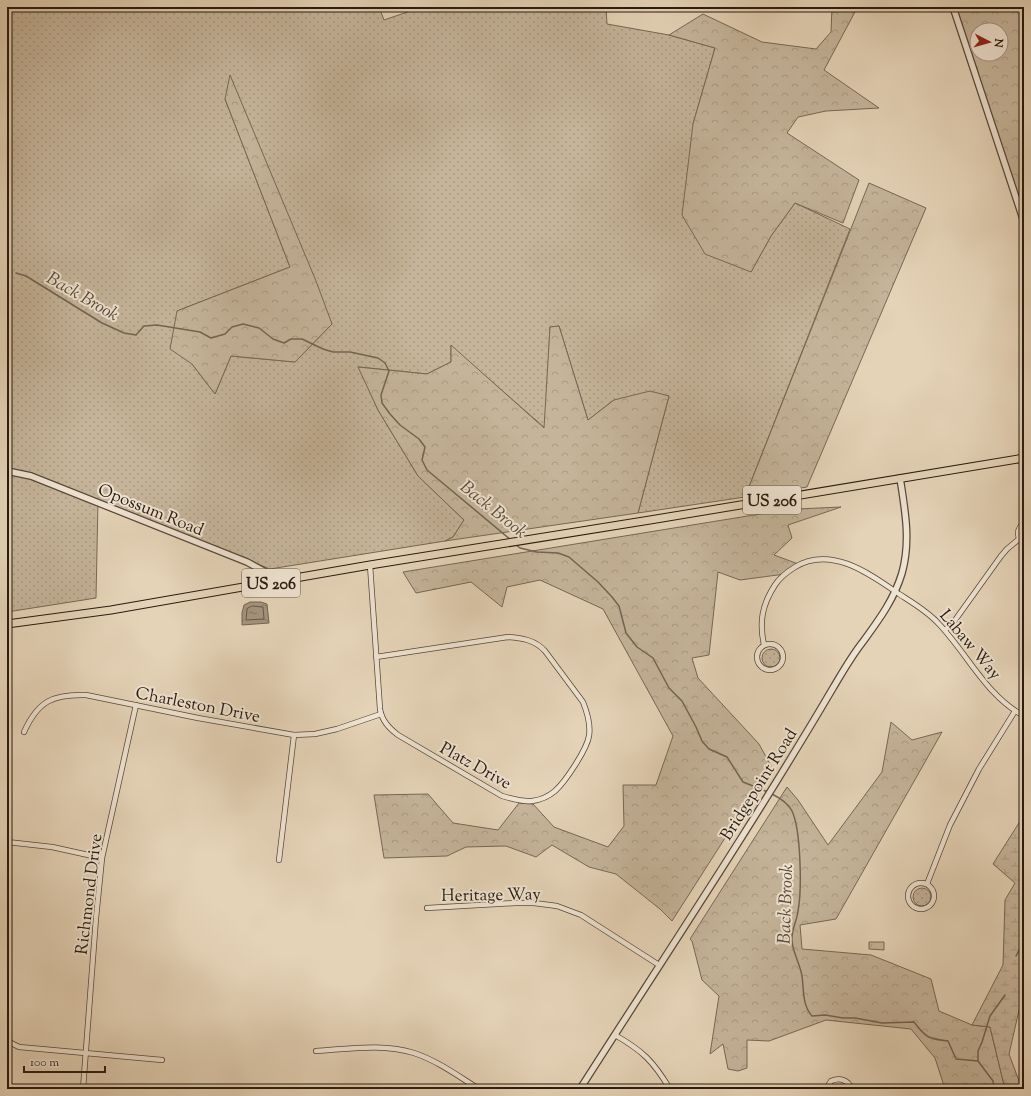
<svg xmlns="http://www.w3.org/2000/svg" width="1031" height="1096" font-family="'Sorts Mill Goudy',serif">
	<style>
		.grass { fill: url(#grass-dots); stroke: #766854; fill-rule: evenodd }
		.forest { fill: url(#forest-crowns); stroke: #766854; fill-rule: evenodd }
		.wetland { fill: url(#wetland-marsh); stroke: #766854 }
		.park { fill: url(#park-tufts); stroke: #766854 }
		.water { fill: url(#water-ripples); stroke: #736452 }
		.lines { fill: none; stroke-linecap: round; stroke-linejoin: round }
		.shore { stroke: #665846; stroke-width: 1 }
		.stream { stroke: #736452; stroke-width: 1.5 }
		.minor-casing { stroke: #574939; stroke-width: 6 }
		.tertiary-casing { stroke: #574939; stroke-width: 8 }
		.trunk-casing { stroke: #281b0f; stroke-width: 9 }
		.minor { stroke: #eee2d0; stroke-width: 4.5 }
		.tertiary { stroke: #eee2d0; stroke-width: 5.5 }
		.trunk { stroke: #e5d3b7; stroke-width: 7 }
		.labels { text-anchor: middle; stroke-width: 4; stroke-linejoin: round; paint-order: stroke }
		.shield { fill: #eee2d0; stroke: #635749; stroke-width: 1 }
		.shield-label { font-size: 16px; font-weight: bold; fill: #281b0f }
		.street-label { font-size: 17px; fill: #281b0f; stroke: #eee2d0 }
		.water-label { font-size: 18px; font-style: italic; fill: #5a4b3b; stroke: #eee2d0 }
	</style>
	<defs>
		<pattern id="grass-dots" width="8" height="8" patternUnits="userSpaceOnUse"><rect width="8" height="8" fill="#c5b49a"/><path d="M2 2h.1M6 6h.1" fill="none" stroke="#a99a84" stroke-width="1.8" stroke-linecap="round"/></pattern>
		<pattern id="forest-crowns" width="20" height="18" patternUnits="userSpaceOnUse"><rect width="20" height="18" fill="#c5b49a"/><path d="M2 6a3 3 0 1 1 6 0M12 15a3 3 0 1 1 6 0" fill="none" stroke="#a99a84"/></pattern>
		<pattern id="wetland-marsh" width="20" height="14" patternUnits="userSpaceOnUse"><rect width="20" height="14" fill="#c5b49a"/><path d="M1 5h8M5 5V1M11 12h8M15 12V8" fill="none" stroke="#a99a84"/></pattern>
		<pattern id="park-tufts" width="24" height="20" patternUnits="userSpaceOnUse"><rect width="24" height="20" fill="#c5b49a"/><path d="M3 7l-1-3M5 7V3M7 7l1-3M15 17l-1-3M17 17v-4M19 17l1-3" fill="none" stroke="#a99a84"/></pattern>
		<pattern id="water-ripples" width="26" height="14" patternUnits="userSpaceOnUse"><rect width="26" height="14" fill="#a5947e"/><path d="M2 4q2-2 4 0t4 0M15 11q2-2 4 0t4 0" fill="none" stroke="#867866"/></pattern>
	</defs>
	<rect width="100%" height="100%" fill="#e5d3b7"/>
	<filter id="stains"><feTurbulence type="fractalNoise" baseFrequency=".005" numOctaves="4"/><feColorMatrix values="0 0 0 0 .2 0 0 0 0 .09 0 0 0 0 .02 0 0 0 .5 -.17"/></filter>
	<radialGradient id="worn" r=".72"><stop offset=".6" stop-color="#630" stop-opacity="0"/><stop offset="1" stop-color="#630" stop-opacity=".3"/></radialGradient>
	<g class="grass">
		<path d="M7,7H379L384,20L422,7H606L607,24L669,35L715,48L693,124L751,272L771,236L795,203L850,229L745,497L638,513L669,396L614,400L588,420L559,326L550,327L545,428L451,346V362L427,374L359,367L378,410L418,476L464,520L453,537L445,541L270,569L98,501L96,598L7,612ZM225,99L332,324L295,362L231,356L215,394L192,364L177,311L290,267Z"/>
		<circle cx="771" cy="658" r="9"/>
		<circle cx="922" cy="897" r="9"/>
	</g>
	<g class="forest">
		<path d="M832,7H855L856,10L824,70L879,108L826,111L798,117L787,133L859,180L843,223L795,203L771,236L751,272L705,254L682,215L693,124L715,48L669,35L703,14L762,42L816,49L831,32Z"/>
		<path d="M954,7H1024V232ZM977,30H1001V54H977Z"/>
		<path d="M230,75L316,281L332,324L295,362L231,356L215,394L192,364L170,349L177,311L290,267L225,99Z"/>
		<path d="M869,183L926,208L807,487L745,497Z"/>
		<path d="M559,326L588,420L614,400L650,391L669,396L638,513L445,541L453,537L464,520L418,476L378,410L358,367L427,374L451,362V345L544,428L550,327Z"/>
		<path d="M841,507L788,525L792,538L774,555L801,565L785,574L740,580L718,572L709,655L692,658L698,678L759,744L771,766L672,921L660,909L616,874L589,867L552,845L536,857L506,846L466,847L447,856L384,858L374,795L428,794L453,823L498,830L519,803L533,804L554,827L608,847L624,826L623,785H656L673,736L603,609L540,580L507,587L502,607L471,582L416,593L403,572L797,508V509Z"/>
		<path d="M891,722L912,740L942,732L836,919L800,925L802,949L871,955L931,979L939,1011L972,1025L990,1027L1005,1089H945L935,1058L911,1029L826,1020L769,1041L747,1040V1068L738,1071L728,1069L723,1044L710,1054L719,996L702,980L692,941L690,939L787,787L798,800L828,845L882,772Z"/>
	</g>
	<path class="wetland" d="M1024,815V1001L1020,1006L1009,1054L1022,1089H1005L990,1027L972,1025L1003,965L1005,900L1015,883L993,864Z"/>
	<path class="park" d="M869,942H884V950L869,949Z"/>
	<path class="water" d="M250,602H261L267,604L269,623L242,625V613L244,605Z"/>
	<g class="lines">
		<path class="shore" d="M252,606L263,607L264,619L246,620L247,609Z"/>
		<g class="stream">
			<path d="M7,271L12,272"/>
			<path d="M16,273L26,276L102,323L124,333L136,335L144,326L157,325L200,332L211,338L225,334L232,327L243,324L259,328L273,339L284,343L291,339H302L323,349L333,352H350L378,358L385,363L389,371L381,395L382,403L390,414L400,425L419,439L425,447L422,460L427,470L511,540"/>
			<path d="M515,544L520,548L537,552L558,553L569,557L598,582L612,597L619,606L626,633L637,647L653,658L669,688L682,701L696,727L702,741L709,749L727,757L743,782L768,792"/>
			<path d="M772,794C780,798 788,803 792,811C801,830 802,890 798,911C797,921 791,930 792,941C793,953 800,964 802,976C804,990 802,1005 812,1016L825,1015L843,1018H855L882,1023L914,1022C926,1038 929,1039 948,1041L956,1059L978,1061L993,1081L994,1089"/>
			<path d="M1016,956L1024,941"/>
			<path d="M978,1061V1051L982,1042L990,1016L1005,995"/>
		</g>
		<defs>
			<g id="minor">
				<path d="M1024,523C1016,529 1016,538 1024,544"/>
				<path d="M370,565L380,709C382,721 389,728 398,735L502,796C512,799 522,802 532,801C540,800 549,796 555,791C566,781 587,749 589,736C591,724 587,712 583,702L545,651C535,640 522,638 508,637L376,657"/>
				<path d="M945,630L953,623L1001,556L1007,549L1019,539"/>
				<circle cx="770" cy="657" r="13"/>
				<path d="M764,645C759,622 762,605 775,585C780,577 787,572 795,567C831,545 870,574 899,594C913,603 927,611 938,623C967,653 986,696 1024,716"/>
				<path d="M24,732C38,701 53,694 86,695L198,718L294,735L315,734L337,729L381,714"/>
				<path d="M7,842L52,847L102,858"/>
				<path d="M279,860L294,735"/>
				<circle cx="921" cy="896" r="13"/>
				<path d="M927,884L950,825L979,769L1015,711"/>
				<path d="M427,908L515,903H534L557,906L581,915L659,965"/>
				<path d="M615,1035C643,1051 653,1061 670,1089"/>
				<path d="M7,1041L19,1047L162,1060"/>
				<path d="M316,1051C348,1049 383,1043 414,1053C438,1061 458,1076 479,1089"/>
				<path d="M83,1089L96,918L102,858L136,705"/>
				<path d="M826,1089L831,1081C840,1077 848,1080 852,1089"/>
			</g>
			<g id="tertiary">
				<path d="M953,7L1024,222"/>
				<path d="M7,471L31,476L247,562L282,581"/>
				<path d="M580,1089C665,956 753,824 833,688C842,673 851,657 862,643C878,621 894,600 902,573C911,541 905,510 900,478"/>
			</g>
			<path id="trunk" d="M7,624L111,610L370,565L650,520L1024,458"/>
		</defs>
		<use href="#minor" class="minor-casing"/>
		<use href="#tertiary" class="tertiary-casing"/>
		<use href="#trunk" class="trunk-casing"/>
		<use href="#minor" class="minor"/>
		<use href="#tertiary" class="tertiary"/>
		<use href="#trunk" class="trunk"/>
	</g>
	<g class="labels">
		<g class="shield">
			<rect x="743" y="486" width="58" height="28" rx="3"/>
			<rect x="242" y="569" width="58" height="28" rx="3"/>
		</g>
		<g class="shield-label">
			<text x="772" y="506">US 206</text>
			<text x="271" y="589">US 206</text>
		</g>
		<g class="street-label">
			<text transform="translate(151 509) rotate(22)" y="6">Opossum Road</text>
			<text transform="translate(971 644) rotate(50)" y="6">Labaw Way</text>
			<text transform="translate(198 704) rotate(11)" y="6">Charleston Drive</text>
			<text transform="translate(476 765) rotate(29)" y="6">Platz Drive</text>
			<text transform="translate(758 784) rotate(-58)" y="6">Bridgepoint Road</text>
			<text transform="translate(88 894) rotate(-83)" y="6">Richmond Drive</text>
			<text transform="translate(491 894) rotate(-1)" y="6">Heritage Way</text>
		</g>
		<g class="water-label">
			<text transform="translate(83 296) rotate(30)" y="6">Back Brook</text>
			<text transform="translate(494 509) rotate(39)" y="6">Back Brook</text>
			<text transform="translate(785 904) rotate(-88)" y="6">Back Brook</text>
		</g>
	</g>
	<rect width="1031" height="1096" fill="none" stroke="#e5d3b7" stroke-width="24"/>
	<rect x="8" y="8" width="1015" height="1080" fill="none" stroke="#281b0f" stroke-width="2"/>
	<rect x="12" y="12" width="1007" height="1072" fill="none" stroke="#281b0f"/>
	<g transform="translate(989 42) rotate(96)"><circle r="19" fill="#eee2d0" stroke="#9f9283"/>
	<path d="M0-3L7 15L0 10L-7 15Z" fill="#8f2418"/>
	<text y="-6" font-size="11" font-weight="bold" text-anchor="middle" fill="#281b0f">N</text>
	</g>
	<path d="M24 1066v6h81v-6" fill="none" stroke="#281b0f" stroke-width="2"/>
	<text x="30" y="1066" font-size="12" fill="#281b0f" stroke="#eee2d0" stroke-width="3" paint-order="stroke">100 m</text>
	<rect width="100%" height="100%" filter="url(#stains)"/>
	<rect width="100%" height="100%" fill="url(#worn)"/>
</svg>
